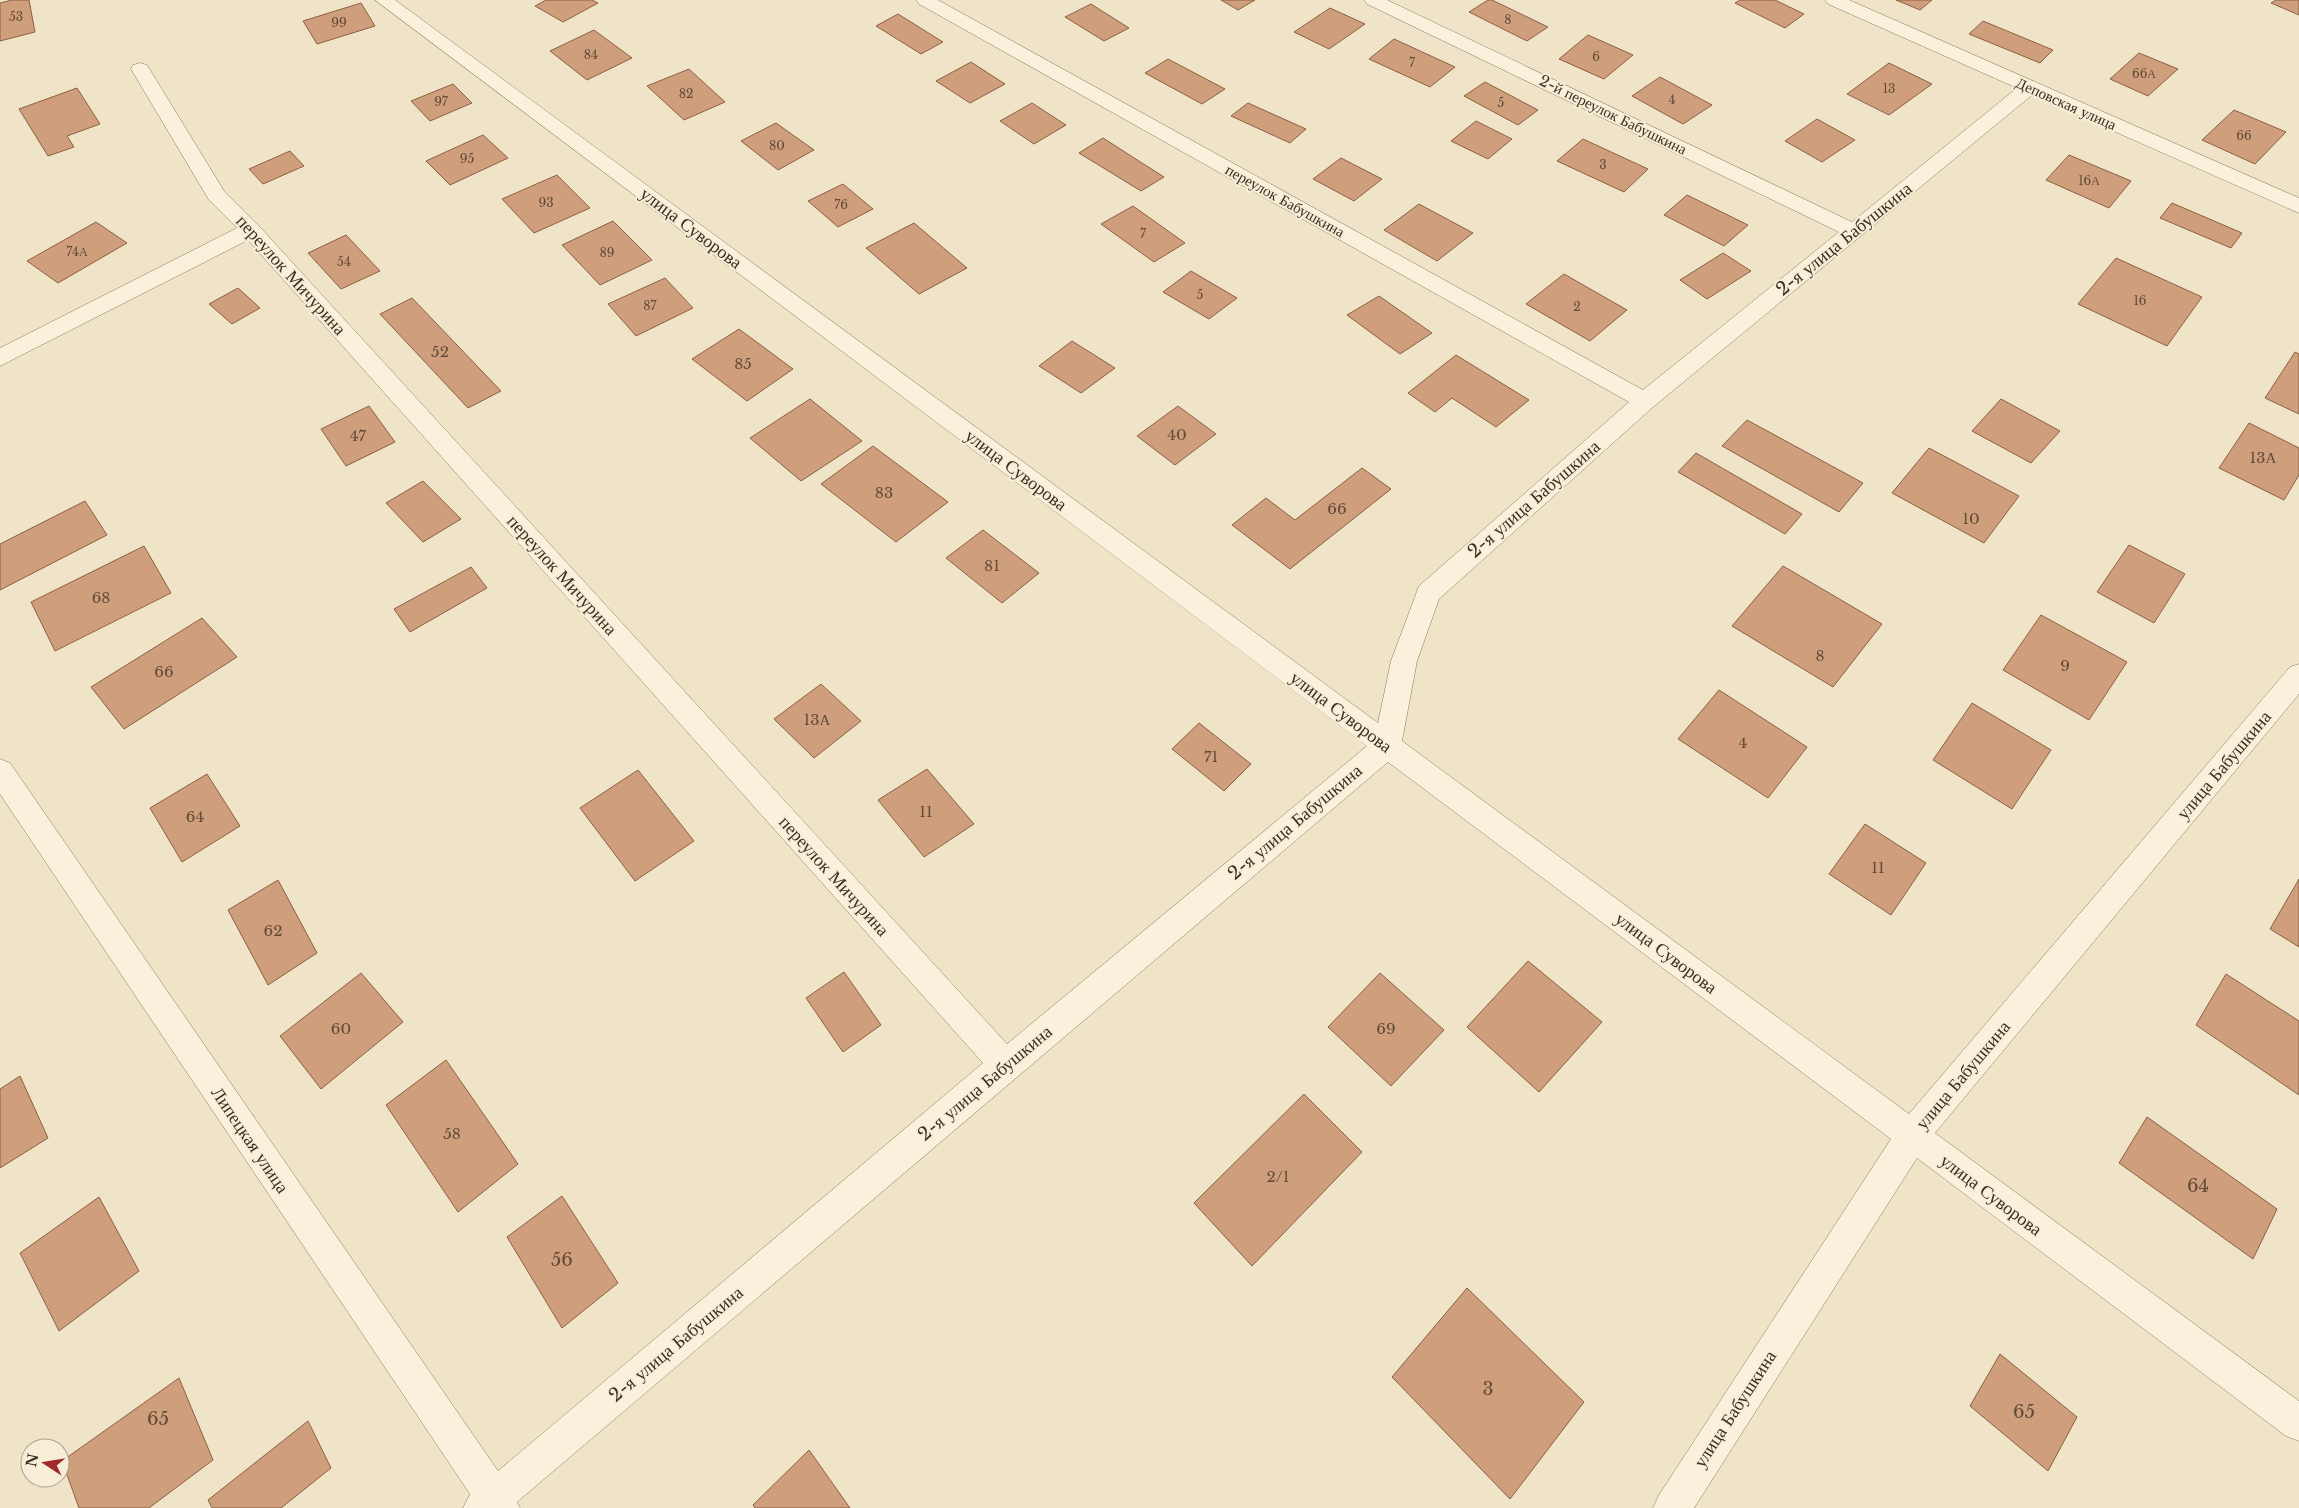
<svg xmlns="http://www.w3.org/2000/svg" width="2299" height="1508" font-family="'Libre Baskerville',serif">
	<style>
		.building { fill: #cf9f7d; stroke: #8d5f41 }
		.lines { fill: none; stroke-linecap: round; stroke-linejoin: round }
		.street-casing { stroke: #8d765c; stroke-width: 1 }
		.street { fill: #faf1dc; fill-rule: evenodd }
		.labels { text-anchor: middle; stroke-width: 4; stroke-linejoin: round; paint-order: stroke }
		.far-number-label { font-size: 12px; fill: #624a37 }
		.far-street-label { font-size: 15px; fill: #3d2e20; stroke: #f7eed8 }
		.number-label { font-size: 15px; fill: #624a37 }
		.street-label { font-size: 18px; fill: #3d2e20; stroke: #f7eed8 }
		.near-number-label { font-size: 18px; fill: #624a37 }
	</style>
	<rect width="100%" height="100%" fill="#f0e4c8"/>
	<g class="building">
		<path d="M12,0H29L35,32L0,41V3Z"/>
		<path d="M546,0H592L598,3L563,22L535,6Z"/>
		<path d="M1221,0H1255L1238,10Z"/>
		<path d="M1488,0H1492L1548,27L1527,41L1469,12Z"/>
		<path d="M1740,0H1775L1804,14L1785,28L1735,3Z"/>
		<path d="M1896,0H1932L1920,10Z"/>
		<path d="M2276,0H2299V15L2271,3Z"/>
		<path d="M361,3L375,26L317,44L303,21Z"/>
		<path d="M1091,4L1129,28L1104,41L1065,17Z"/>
		<path d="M1330,8L1365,24L1329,49L1294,32Z"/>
		<path d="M898,14L943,42L921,54L876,26Z"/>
		<path d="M1983,21L2053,50L2040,63L1969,34Z"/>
		<path d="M594,30L632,58L587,80L550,51Z"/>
		<path d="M1588,35L1633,55L1604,79L1559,59Z"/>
		<path d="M1394,39L1455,67L1430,87L1369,59Z"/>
		<path d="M2139,53L2178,69L2148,96L2110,79Z"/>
		<path d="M1168,59L1225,89L1202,104L1145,73Z"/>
		<path d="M971,62L1005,84L970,103L936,81Z"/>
		<path d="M1889,63L1932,84L1889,115L1847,94Z"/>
		<path d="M689,69L725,102L684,120L647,86Z"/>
		<path d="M1660,77L1712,105L1683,124L1632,96Z"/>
		<path d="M1485,82L1538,110L1518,125L1464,96Z"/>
		<path d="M453,84L472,103L430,121L411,101Z"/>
		<path d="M77,88L100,124L67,136L74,147L48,156L19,109Z"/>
		<path d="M1032,103L1066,125L1034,144L1000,121Z"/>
		<path d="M1248,103L1306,129L1290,143L1231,116Z"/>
		<path d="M2234,110L2286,132L2255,164L2202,140Z"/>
		<path d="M1817,119L1855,140L1822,162L1785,141Z"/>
		<path d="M1476,121L1512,139L1488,159L1451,141Z"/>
		<path d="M776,123L814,150L778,170L741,141Z"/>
		<path d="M483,135L508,158L450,185L426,161Z"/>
		<path d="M1103,138L1164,177L1141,191L1079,153Z"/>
		<path d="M1583,139L1648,169L1624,192L1557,161Z"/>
		<path d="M290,151L304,166L263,184L249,169Z"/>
		<path d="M2069,155L2131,181L2109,208L2046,180Z"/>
		<path d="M1341,158L1382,179L1354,201L1313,179Z"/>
		<path d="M557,175L590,208L534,233L502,199Z"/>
		<path d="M843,184L873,209L838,227L808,201Z"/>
		<path d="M1687,195L1748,225L1724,246L1664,215Z"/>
		<path d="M2172,203L2242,233L2231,248L2160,218Z"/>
		<path d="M1419,204L1473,233L1437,261L1384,230Z"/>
		<path d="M1133,206L1185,243L1154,262L1101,224Z"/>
		<path d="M613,221L652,260L600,285L562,245Z"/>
		<path d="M96,222L127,243L58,283L27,261Z"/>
		<path d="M914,223L967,268L919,294L866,248Z"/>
		<path d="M346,235L380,271L341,289L308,253Z"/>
		<path d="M1723,253L1751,271L1707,299L1680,280Z"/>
		<path d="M2116,258L2202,297L2167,346L2078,304Z"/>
		<path d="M1191,271L1237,298L1209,319L1163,292Z"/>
		<path d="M1564,274L1627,310L1590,341L1526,304Z"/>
		<path d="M665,278L693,308L636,336L608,304Z"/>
		<path d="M238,288L260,308L232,324L209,304Z"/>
		<path d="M1379,296L1432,333L1400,354L1347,315Z"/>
		<path d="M412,298L501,391L468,408L380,314Z"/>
		<path d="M739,329L793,369L747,401L692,359Z"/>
		<path d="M1072,341L1115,368L1081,393L1039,366Z"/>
		<path d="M2295,352L2299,354V414L2265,398Z"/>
		<path d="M1456,355L1529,400L1496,427L1452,398L1435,412L1408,393Z"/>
		<path d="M810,399L862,441L801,481L750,438Z"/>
		<path d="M2001,399L2060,431L2031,463L1972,431Z"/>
		<path d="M369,406L395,442L346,466L321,429Z"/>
		<path d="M1178,406L1216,434L1175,465L1137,436Z"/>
		<path d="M1747,420L1863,483L1839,512L1722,446Z"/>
		<path d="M2249,423L2299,448V475L2284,500L2219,468Z"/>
		<path d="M873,446L948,502L896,542L821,484Z"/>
		<path d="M1929,448L2019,496L1984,543L1892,493Z"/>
		<path d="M1696,453L1802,514L1785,534L1678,472Z"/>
		<path d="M1362,468L1391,489L1290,569L1232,525L1266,498L1295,520Z"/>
		<path d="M423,481L461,519L423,542L386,503Z"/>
		<path d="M85,501L107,535L0,590V544Z"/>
		<path d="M983,530L1039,573L1002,603L946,558Z"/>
		<path d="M2129,545L2185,574L2154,623L2097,592Z"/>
		<path d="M144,546L171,593L55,651L31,602Z"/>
		<path d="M1783,566L1882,624L1833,687L1732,626Z"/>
		<path d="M471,567L487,588L410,632L394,609Z"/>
		<path d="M2041,615L2127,662L2089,720L2003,670Z"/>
		<path d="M202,618L237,657L124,729L91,687Z"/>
		<path d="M821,684L861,721L814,758L774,719Z"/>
		<path d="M1719,690L1807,747L1768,798L1678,739Z"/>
		<path d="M1972,703L2051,750L2012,809L1933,760Z"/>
		<path d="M1199,723L1251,764L1224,791L1172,749Z"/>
		<path d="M927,769L974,824L924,857L878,800Z"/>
		<path d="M638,770L694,841L635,881L580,808Z"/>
		<path d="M207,774L240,826L182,862L150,808Z"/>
		<path d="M1865,824L1926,863L1891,915L1829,874Z"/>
		<path d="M2299,879V947L2270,929Z"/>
		<path d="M278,880L317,953L268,985L228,910Z"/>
		<path d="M1528,961L1602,1022L1539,1092L1467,1027Z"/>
		<path d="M844,972L881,1025L843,1052L806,998Z"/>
		<path d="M361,973L403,1022L321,1089L280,1036Z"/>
		<path d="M1380,973L1444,1030L1391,1086L1328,1027Z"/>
		<path d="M2226,974L2299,1021V1095L2196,1025Z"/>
		<path d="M446,1060L518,1164L458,1212L386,1105Z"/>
		<path d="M20,1076L48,1138L0,1168V1089Z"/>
		<path d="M1304,1094L1362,1152L1252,1266L1194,1203Z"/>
		<path d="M2147,1117L2277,1209L2253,1259L2119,1163Z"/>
		<path d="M562,1196L618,1283L562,1328L507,1237Z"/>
		<path d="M99,1197L139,1271L59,1331L20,1253Z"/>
		<path d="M1467,1288L1584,1402L1510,1499L1392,1377Z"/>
		<path d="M2000,1354L2077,1417L2048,1471L1970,1406Z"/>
		<path d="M179,1378L213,1460L149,1508H79L62,1461Z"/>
		<path d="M308,1421L331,1468L281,1508H212L208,1500Z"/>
		<path d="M809,1450L850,1508H755L753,1505Z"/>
	</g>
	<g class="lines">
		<defs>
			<path id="street" d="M375,0H395L1378,723L1391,661L1419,586L1629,402L919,4L916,0H938L1643,390L1839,232L1367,4L1364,0H1387L1852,222L2017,88L1828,4L1825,0H1849L2299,198V213L2032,95L1653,407L1439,599L1417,661L1402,741L1909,1114L2290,667L2299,664V694L1935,1133L2299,1401V1441L2286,1436L1917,1158L1694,1508H1653L1659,1495L1891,1139L1388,762L517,1502L520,1508H463L470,1494L0,794V759L10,763L498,1471L983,1063L248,240L0,366V348L237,228L209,200L131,69L133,65L140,63L147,65L224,191L258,225L1007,1044L1367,746Z"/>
		</defs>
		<use href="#street" class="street-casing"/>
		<use href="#street" class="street"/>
	</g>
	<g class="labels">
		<g class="far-number-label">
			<text x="16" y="21">53</text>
			<text x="1508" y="24">8</text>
			<text x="339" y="27">99</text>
			<text x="591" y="59">84</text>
			<text x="1596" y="61">6</text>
			<text x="1412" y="67">7</text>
			<text x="2144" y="78">66А</text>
			<text x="1889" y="93">13</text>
			<text x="686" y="98">82</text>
			<text x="1672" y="104">4</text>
			<text x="441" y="106">97</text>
			<text x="1501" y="107">5</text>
			<text x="2244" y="140">66</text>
			<text x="777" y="150">80</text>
			<text x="467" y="163">95</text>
			<text x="1603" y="169">3</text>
			<text x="2089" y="185">16А</text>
			<text x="546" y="207">93</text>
			<text x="841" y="209">76</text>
			<text x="1143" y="238">7</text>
			<text x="77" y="256">74А</text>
			<text x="607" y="257">89</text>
			<text x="344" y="266">54</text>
			<text x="1200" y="299">5</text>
			<text x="2140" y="305">16</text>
			<text x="650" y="310">87</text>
			<text x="1577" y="311">2</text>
		</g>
		<g class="far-street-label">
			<text transform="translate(2066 104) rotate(24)" y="5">Деповская улица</text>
			<text transform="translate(1613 115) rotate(26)" y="5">2-й переулок Бабушкина</text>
			<text transform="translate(1285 201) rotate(29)" y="5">переулок Бабушкина</text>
		</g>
		<g class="number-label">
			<text x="440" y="357">52</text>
			<text x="743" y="369">85</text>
			<text x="1177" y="440">40</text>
			<text x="358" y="441">47</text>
			<text x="2263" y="463">13А</text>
			<text x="884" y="498">83</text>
			<text x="1337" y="514">66</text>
			<text x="1971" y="524">10</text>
			<text x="992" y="571">81</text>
			<text x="101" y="603">68</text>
			<text x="1820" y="661">8</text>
			<text x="2065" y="671">9</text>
			<text x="164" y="677">66</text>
			<text x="817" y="725">13А</text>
			<text x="1743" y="748">4</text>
			<text x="1211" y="762">71</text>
			<text x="926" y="817">11</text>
			<text x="195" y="822">64</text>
			<text x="1878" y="873">11</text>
			<text x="273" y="936">62</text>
			<text x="341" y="1034">60</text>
			<text x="1386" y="1034">69</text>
			<text x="452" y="1139">58</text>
			<text x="1278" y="1182">2/1</text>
		</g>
		<g class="street-label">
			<text transform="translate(691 228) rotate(37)" y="6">улица Суворова</text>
			<text transform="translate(1844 239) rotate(-39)" y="6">2-я улица Бабушкина</text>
			<text transform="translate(291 275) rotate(48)" y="6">переулок Мичурина</text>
			<text transform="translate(1016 470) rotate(37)" y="6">улица Суворова</text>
			<text transform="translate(1534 499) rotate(-41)" y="6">2-я улица Бабушкина</text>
			<text transform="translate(562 575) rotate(48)" y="6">переулок Мичурина</text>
			<text transform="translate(1341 712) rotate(37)" y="6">улица Суворова</text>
			<text transform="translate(2224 765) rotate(-50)" y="6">улица Бабушкина</text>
			<text transform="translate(1295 822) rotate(-40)" y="6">2-я улица Бабушкина</text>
			<text transform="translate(834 876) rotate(48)" y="6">переулок Мичурина</text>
			<text transform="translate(1666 953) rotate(37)" y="6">улица Суворова</text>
			<text transform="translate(1963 1075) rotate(-50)" y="6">улица Бабушкина</text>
			<text transform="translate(985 1083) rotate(-40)" y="6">2-я улица Бабушкина</text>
			<text transform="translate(250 1140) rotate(56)" y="6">Липецкая улица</text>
			<text transform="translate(1991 1195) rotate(37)" y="6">улица Суворова</text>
			<text transform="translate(676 1344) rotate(-40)" y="6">2-я улица Бабушкина</text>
			<text transform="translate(1735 1409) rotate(-57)" y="6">улица Бабушкина</text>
		</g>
		<g class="near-number-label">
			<text x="2198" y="1192">64</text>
			<text x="562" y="1266">56</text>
			<text x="1488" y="1395">3</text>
			<text x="2024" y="1418">65</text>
			<text x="158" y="1425">65</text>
		</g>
	</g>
	<g transform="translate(45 1463) rotate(282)"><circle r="24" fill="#f7eed8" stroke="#ada18e"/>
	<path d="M0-4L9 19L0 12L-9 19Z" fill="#9e2a2b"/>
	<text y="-8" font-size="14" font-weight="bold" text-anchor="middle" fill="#3d2e20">N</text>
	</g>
</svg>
